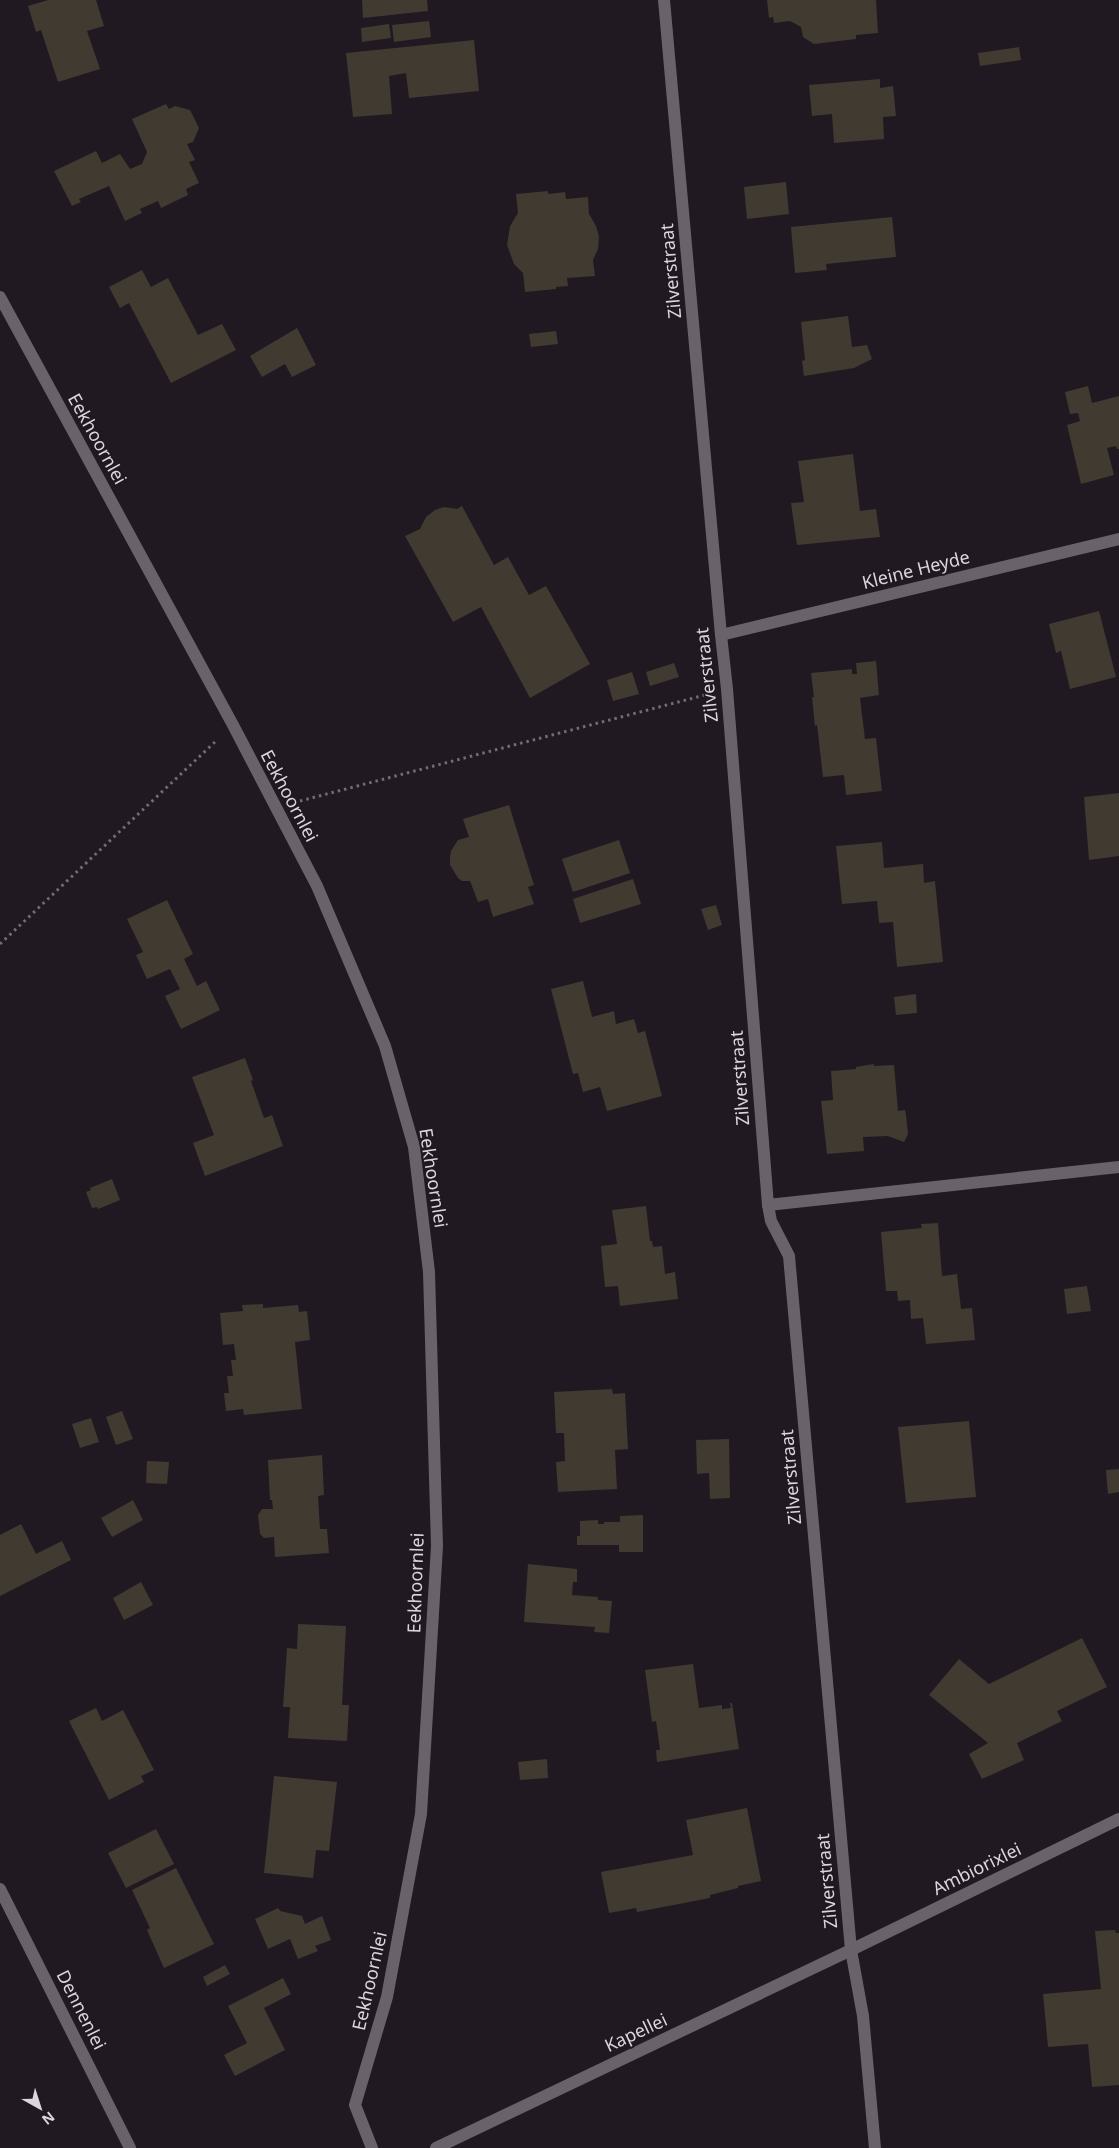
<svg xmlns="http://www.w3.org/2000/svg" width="1119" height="2148" font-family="'Noto Sans',sans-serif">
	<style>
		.building { fill: #403a30 }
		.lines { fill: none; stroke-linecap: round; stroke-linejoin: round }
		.path { stroke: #736c74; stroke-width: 3; stroke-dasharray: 2.5 4; stroke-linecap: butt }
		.service { stroke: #6a626b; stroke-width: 12 }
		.minor { stroke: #6a626b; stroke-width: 12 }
		.labels { text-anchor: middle; stroke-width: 4; stroke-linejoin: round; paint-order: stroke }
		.street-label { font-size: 18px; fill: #dcd6dc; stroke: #201921 }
	</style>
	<rect width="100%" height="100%" fill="#201921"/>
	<g class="building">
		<path d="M48,0H96L104,26L87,31L100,69L58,82L41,30L36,32L28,6Z"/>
		<path d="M362,0H427L428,11L363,18Z"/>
		<path d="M767,0H876L878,33L856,35V39L814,44L803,37L801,27L790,21L774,23L773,17L769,18Z"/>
		<path d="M429,21L431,37L394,42L392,25Z"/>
		<path d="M389,24L391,38L362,42L361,28Z"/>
		<path d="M474,40L479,91L409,98L406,73L389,76L392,114L353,117L346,53Z"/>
		<path d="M1019,47L1021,60L980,66L978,53Z"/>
		<path d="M880,79V88L893,86L896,116L883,117L884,139L834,143L832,114L812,116L809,85Z"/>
		<path d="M166,104L169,109L175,106L190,110L199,128L193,142L187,144L195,160L189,162L199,183L186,189L188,195L161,208L158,201L140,209L142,213L125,221L109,186L79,199L81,202L72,206L54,171L96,151L102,163L120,154L130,169L142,164L147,152L132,119Z"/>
		<path d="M786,182L789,214L747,219L744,187Z"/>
		<path d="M548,191V194L565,192L566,199L588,197L589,214L596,226L599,236L598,249L593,260L595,276L567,278L568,286L556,287V289L525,292L523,273L514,264L507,245L510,226L518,213L516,194Z"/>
		<path d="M892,217L896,257L826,264L827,270L795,273L791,227Z"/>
		<path d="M142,270L151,287L168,278L198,335L222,324L236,350L171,383L129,303L120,308L109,287Z"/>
		<path d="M848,316L852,347L867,345L872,359L854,368L804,376L802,361L805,360L801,322Z"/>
		<path d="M297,328L316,365L292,377L285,364L262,377L250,356Z"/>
		<path d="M556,331L558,344L531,347L529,334Z"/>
		<path d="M1088,386L1092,403L1119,396V449H1117L1116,446L1107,448L1114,475L1081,484L1067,425L1080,421L1078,413L1070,414L1065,392Z"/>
		<path d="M853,454L860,511L876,509L880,537L797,545L791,503L804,502L798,461Z"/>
		<path d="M462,506L494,565L508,557L529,595L546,586L590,664L530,698L481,607L453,622L405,536L420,529L426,517L435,510L444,507L457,509Z"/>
		<path d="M1099,611L1116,677L1070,689L1061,651L1056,653L1049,624Z"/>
		<path d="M876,661L879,695L860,698L865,739L876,738L882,791L846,795L844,775L823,777L817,725L815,726L812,697H814L811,673L852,669V674H857L856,663Z"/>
		<path d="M674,663L679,677L650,686L646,672Z"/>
		<path d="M632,672L639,694L613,701L607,680Z"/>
		<path d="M1119,793V856L1089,860L1084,797Z"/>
		<path d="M509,805L534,885L528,887L534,904L493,917L488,899L478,902L470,881H462L458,878L450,865V857L451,851L458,840L469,837L463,819Z"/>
		<path d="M619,840L630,873L573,892L562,859Z"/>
		<path d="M882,842L884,868L923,864L924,883L935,881L943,962L897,967L893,922L879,923L877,901L842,904L836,846Z"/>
		<path d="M633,879L641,904L580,923L573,899Z"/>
		<path d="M167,900L193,954L184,959L197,986L206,981L220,1010L181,1029L165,996L180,989L170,969L147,979L136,955L143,952L127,919Z"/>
		<path d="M716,905L722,925L708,930L701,909Z"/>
		<path d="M583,981L592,1017L614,1011L616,1024L634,1019L638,1033L645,1031L662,1096L607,1111L600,1087L583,1092L578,1073L573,1074L551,989Z"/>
		<path d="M916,994L917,1013L896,1015L894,997Z"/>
		<path d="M245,1058L253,1080L251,1081L264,1118L272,1115L283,1146L205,1176L193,1143L214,1135L192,1077Z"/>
		<path d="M874,1064V1066L894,1065L898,1111L905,1110L906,1115L908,1134L904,1142L888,1136L863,1137L864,1151L827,1154L821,1101L833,1100L831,1071L856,1069V1067Z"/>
		<path d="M112,1179L120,1200L98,1209L97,1207L92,1208L86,1192L91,1190L90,1188Z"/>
		<path d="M646,1206L650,1241H652L653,1247L662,1246L665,1274L675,1272L678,1299L620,1306L618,1286L605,1287L601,1246L617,1244L612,1210Z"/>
		<path d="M938,1223L942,1276L957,1274L961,1309L972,1308L975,1340L926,1344L923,1318L911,1319L910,1300L898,1301L897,1291H886L881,1232L922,1228L921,1224Z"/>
		<path d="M1087,1286L1091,1311L1067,1314L1064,1289Z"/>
		<path d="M263,1304V1308L298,1305L299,1312L307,1311L310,1340L295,1342L302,1409L244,1415L243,1409L226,1411L224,1393H229L227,1376H233L231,1360H236L234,1344L223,1345L220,1313L243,1311L242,1305Z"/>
		<path d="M612,1389L613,1394L625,1393L628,1449L615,1450L617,1489L558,1492L556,1462L565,1461L564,1433H556L554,1392Z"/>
		<path d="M122,1411L133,1439L116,1445L106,1417Z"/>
		<path d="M91,1418L99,1442L80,1448L72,1424Z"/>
		<path d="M969,1421L976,1497L906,1503L898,1427Z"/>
		<path d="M729,1439L730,1498L710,1499L709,1473L697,1474L696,1440Z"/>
		<path d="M322,1455L324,1495L318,1496L320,1529H327L329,1553L275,1557L274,1537L264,1538L260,1534L258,1515L262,1509H273L272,1500H270L268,1460Z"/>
		<path d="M147,1461L169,1462L167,1484L146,1483Z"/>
		<path d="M1119,1469V1492L1108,1494L1106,1470Z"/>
		<path d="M133,1500L143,1520L112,1537L101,1518Z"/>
		<path d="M643,1515V1552H619V1545H577V1536H580V1521L598,1520V1524H604V1522H620V1516Z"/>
		<path d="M21,1524L36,1554L62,1541L71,1560L0,1596V1535Z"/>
		<path d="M528,1564L577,1569V1582H573L572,1595L598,1597V1600L612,1601L609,1633L594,1632L595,1627L524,1622Z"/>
		<path d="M141,1582L153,1605L124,1620L113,1598Z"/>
		<path d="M298,1624L346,1626L342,1705H349L347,1741L288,1738L290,1707H283L287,1648L297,1649Z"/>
		<path d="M1082,1638L1107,1687L1057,1711L1062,1721L1017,1743L1024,1760L982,1779L969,1754L988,1743L929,1695L959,1659L989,1684Z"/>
		<path d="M693,1664L699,1708L722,1705V1709L731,1708L730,1703H732L739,1749L657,1762L656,1750H660L656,1721L652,1722L645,1670Z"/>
		<path d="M96,1708L102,1721L123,1710L154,1770L141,1776L144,1782L109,1800L69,1721Z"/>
		<path d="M547,1759L548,1778L520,1780L518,1762Z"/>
		<path d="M274,1776L337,1782L329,1851L316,1850L313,1878L264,1873Z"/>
		<path d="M747,1808L761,1881L738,1886V1888L710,1895V1898L637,1912L636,1908L609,1913L601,1872L693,1855L686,1820Z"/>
		<path d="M156,1829L174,1864L126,1888L108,1853Z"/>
		<path d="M176,1868L214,1944L164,1968L147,1930L150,1928L132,1890Z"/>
		<path d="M278,1908L280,1911L302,1916L305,1924L322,1916L331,1940L315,1946L318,1951L298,1959L290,1939L268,1949L255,1919Z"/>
		<path d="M1115,1930L1116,1933H1119V2085L1092,2087L1088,2044L1048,2047L1043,1994L1101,1989L1095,1931Z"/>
		<path d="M225,1965L230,1974L207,1986L203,1977Z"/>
		<path d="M283,1978L291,1994L264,2008L285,2050L235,2076L224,2055L247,2043L228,2006Z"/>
	</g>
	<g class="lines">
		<g class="path">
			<path d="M300,801L705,695"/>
			<path d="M0,944L216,741"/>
		</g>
		<path class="service" d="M768,1205L1119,1167"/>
		<g class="minor">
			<path d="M664,0L721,635L727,689L768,1205L771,1221L789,1256L851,1950L863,2016L875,2148"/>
			<path d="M0,297L233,725L317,886L385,1046L414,1147L429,1272L437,1546L421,1814L387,1997L355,2105L372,2148"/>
			<path d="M721,635L1119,539"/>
			<path d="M0,1889L130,2148"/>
			<path d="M436,2148L851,1950L1119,1819"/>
		</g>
	</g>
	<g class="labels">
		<g class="street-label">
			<text transform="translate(671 271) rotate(-95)" y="6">Zilverstraat</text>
			<text transform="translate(97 439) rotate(61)" y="6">Eekhoornlei</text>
			<text transform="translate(916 570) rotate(-14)" y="6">Kleine Heyde</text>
			<text transform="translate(707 675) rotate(-96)" y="6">Zilverstraat</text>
			<text transform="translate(289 796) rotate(62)" y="6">Eekhoornlei</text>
			<text transform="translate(740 1078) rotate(-94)" y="6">Zilverstraat</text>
			<text transform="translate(433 1178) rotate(81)" y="6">Eekhoornlei</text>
			<text transform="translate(791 1477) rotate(-95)" y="6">Zilverstraat</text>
			<text transform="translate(416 1583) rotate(-88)" y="6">Eekhoornlei</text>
			<text transform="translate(977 1869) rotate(-26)" y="6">Ambiorixlei</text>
			<text transform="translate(827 1881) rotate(-95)" y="6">Zilverstraat</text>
			<text transform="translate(370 1981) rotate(-77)" y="6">Eekhoornlei</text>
			<text transform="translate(81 2010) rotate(63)" y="6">Dennenlei</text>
			<text transform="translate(636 2033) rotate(-25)" y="6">Kapellei</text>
		</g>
	</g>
	<g transform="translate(40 2108) rotate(141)" stroke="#201921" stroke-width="4" paint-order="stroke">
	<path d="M0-4L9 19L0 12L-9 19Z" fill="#dcd6dc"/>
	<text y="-8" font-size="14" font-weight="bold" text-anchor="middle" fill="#dcd6dc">N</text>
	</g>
</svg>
